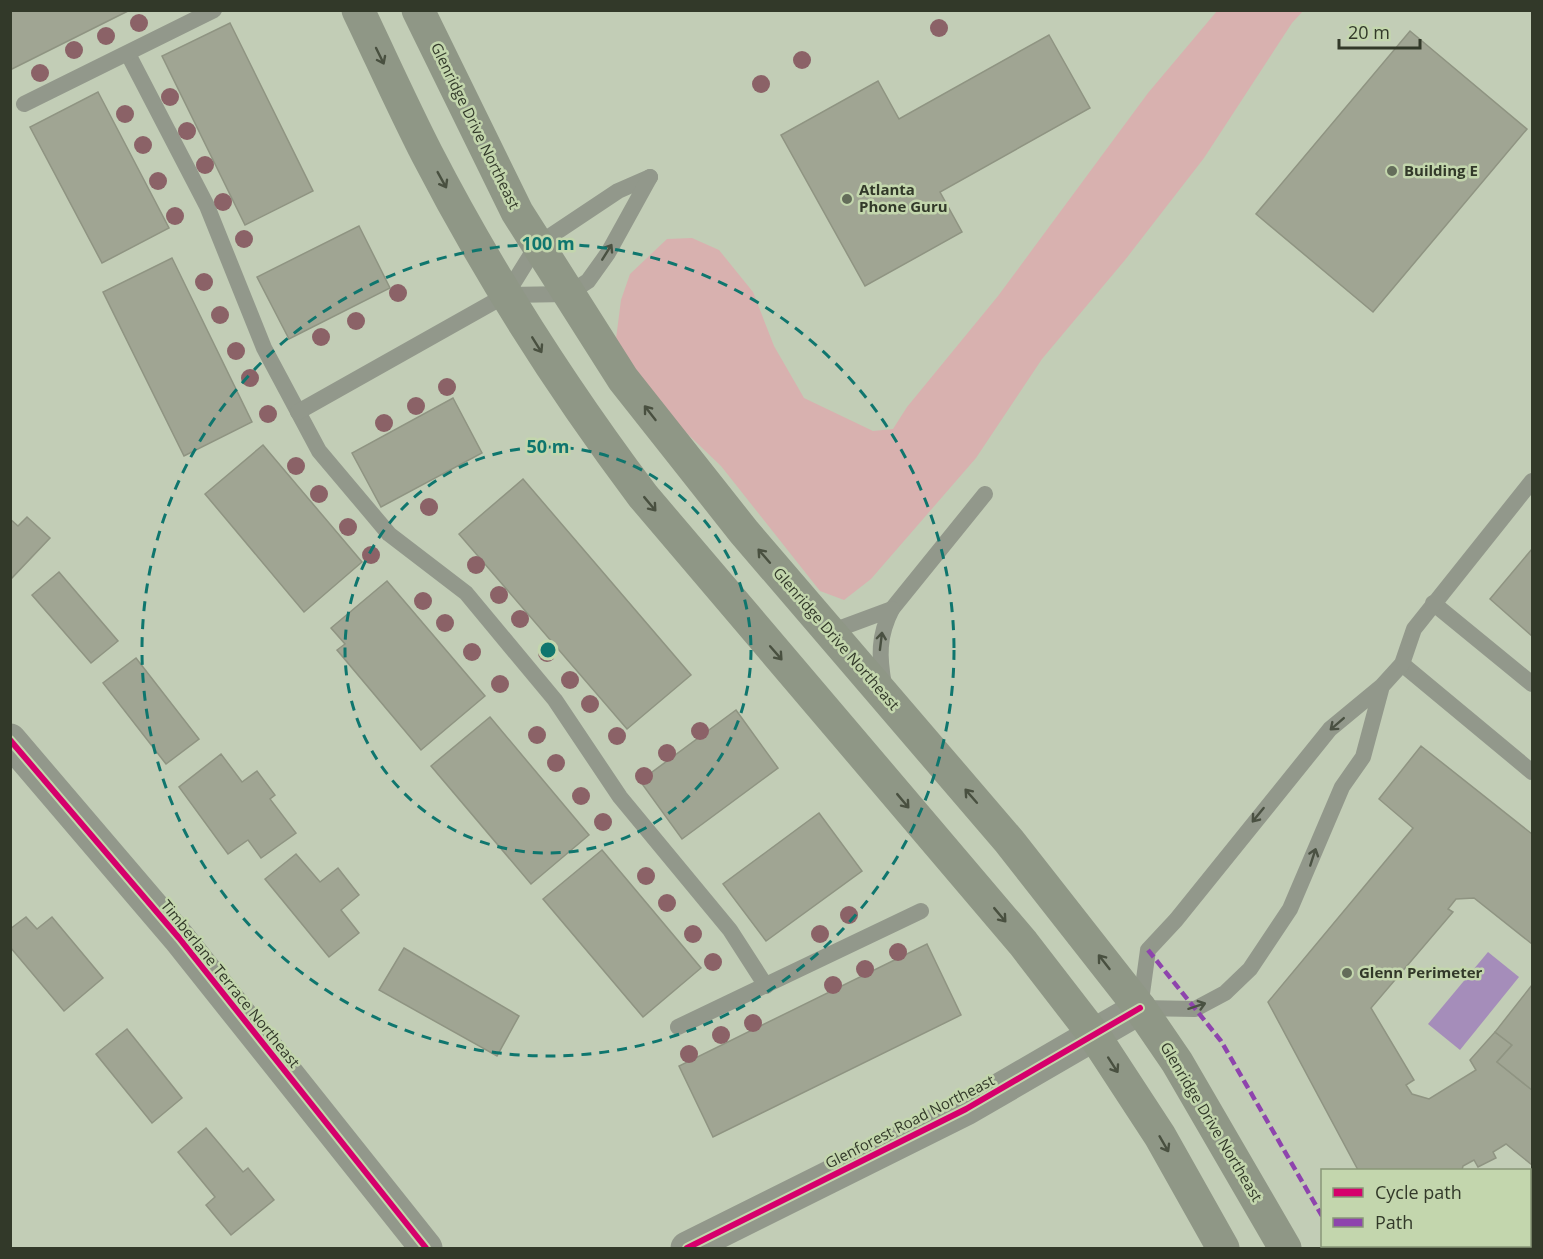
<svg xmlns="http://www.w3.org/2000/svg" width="1543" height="1259" font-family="'Open Sans',sans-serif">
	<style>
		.green { fill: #d8b1af }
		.water { fill: #a58dba }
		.building { fill: #a0a593; stroke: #8f9482; stroke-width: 1.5 }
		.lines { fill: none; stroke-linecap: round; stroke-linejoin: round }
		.lane { stroke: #92988b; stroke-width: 16 }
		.street { stroke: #92988b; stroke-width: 33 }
		.secondary { stroke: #8f9786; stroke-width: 33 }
		.quiet { stroke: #8e44ad; stroke-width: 4.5; stroke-dasharray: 9 4.5; stroke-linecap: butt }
		.cycleway-casing { stroke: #c3d6ad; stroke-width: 10 }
		.cycleway { stroke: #d6006c; stroke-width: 6 }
		.tree { fill: #8b6267 }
		.oneway { stroke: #495040 }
		.oneway2 { stroke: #4a5142 }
		.ring { fill: none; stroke: #0f766e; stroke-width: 3; stroke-dasharray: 10 8 }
		.poi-dot { fill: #646d5a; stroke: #c3d6ad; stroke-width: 2 }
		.labels { text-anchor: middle; stroke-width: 5; stroke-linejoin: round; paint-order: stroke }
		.street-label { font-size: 15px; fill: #323929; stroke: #c3d6ad }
		.poi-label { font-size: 15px; font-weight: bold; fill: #323929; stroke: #c3d6ad; text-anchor: start }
		.centre { fill: #0f766e; stroke: #c3d6ad; stroke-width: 3 }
		.ring-label { font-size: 18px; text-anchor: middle; font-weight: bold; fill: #0f766e; stroke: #c3d6ad; stroke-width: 5; stroke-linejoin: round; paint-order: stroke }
	</style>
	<rect width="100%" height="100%" fill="#c2cdb6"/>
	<path class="green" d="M1217,11H1303L1292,23L1204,158L1125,260L1042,359L976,458L871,579L844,600L820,591L721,466L652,400L616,339L621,300L630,274L667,239L692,238L719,250L753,292L774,346L804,398L873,431L893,429L907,407L998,296L1148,93Z"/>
	<path class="water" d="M1488,952L1519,977L1460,1050L1428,1024Z"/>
	<g class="building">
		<path d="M10,10H130L10,70Z"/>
		<path d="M230,23L313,191L245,225L162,56Z"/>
		<path d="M1410,31L1527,129L1373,312L1256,214Z"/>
		<path d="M1049,35L1090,108L940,192L962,232L865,286L781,135L878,81L899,119Z"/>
		<path d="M98,92L169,228L102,263L30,127Z"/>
		<path d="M359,226L390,288L289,339L257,277Z"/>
		<path d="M172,258L252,422L184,456L103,292Z"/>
		<path d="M453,398L482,453L381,507L352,453Z"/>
		<path d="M263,445L362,562L304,612L205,494Z"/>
		<path d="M523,479L691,675L627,729L459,534Z"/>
		<path d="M27,517L50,538L10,580V519L18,526Z"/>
		<path d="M1532,549V636L1490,599Z"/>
		<path d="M59,572L118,641L91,663L32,595Z"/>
		<path d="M387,581L485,696L421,750L337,650L345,644L331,628Z"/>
		<path d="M136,658L199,739L166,764L103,683Z"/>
		<path d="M736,710L778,768L682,839L640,781Z"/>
		<path d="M490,717L589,835L531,884L431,766Z"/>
		<path d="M1421,746L1532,834V944L1474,898L1456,899L1448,909L1453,912L1371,1008L1414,1080L1406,1085L1412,1094L1429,1099L1476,1070L1470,1060L1495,1032L1512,1045L1497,1062L1532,1090V1165L1506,1144L1493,1152L1496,1158L1478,1167L1474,1160L1463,1166L1462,1170H1358L1268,1002L1413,828L1379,799Z"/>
		<path d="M221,754L242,782L257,771L275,795L270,799L296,833L261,858L248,840L228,854L179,787Z"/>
		<path d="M819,813L862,871L766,941L723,884Z"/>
		<path d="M602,850L701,968L643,1017L543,899Z"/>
		<path d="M296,854L320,882L338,868L359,895L341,910L359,933L329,957L265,879Z"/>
		<path d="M26,917L37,929L52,917L103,978L64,1011L10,947V929Z"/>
		<path d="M927,944L961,1015L713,1137L679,1066Z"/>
		<path d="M404,948L519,1016L497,1056L379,990Z"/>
		<path d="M1532,985V1090L1497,1062L1512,1045L1495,1032Z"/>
		<path d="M127,1029L182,1098L152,1123L96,1054Z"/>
		<path d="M206,1128L243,1172L248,1168L274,1200L231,1235L206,1205L215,1197L178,1152Z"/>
		<path d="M1398,1246H1496L1498,1248H1400Z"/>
	</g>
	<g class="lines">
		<g class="lane">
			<path d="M128,54L207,206L264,348L319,451L389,534L466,593L555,700L620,797L730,930L766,986"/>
			<path d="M24,104L214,10"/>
			<path d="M506,295L537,245L618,191L650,177"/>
			<path d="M298,412L506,295L568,294L588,281L608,253L650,177"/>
			<path d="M1433,603L1532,684"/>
			<path d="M892,609L985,494"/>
			<path d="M830,632L892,609C878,636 879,657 884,685"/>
			<path d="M1402,664L1532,772"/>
			<path d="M1382,686L1363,757L1342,787L1290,909L1250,969L1225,993L1195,1009L1140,1008L1148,950L1176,920L1330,729L1382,686L1402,664L1414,629L1532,481"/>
			<path d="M678,1027L921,911"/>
		</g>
		<g class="street">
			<path d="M10,740L179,938L426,1248"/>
			<path d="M687,1248L966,1109L1140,1008"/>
		</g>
		<g class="secondary">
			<path d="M358,10C381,58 403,107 427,154C489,274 562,388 643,496L1023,943L1094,1035L1160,1136L1223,1248"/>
			<path d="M418,10L517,212L623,379L744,532L1009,841L1140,1008L1177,1062L1285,1248"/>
		</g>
		<g class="quiet">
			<path d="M1148,950L1221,1041L1322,1216"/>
			<path d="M1339,1246L1341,1248"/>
		</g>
		<defs>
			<g id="cycleway">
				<path d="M10,740L179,938L426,1248"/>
				<path d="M687,1248L966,1109L1140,1008"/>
			</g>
		</defs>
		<use href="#cycleway" class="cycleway-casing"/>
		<use href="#cycleway" class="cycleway"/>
	</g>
	<g class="tree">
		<circle cx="139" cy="23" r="9"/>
		<circle cx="939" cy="28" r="9"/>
		<circle cx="106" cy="36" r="9"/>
		<circle cx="74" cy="50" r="9"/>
		<circle cx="802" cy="60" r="9"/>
		<circle cx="40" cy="73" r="9"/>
		<circle cx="761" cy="84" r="9"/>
		<circle cx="170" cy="97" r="9"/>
		<circle cx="125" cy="114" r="9"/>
		<circle cx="187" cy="131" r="9"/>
		<circle cx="143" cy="145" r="9"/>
		<circle cx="205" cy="165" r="9"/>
		<circle cx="158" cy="181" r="9"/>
		<circle cx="223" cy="202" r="9"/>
		<circle cx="175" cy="216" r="9"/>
		<circle cx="244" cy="239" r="9"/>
		<circle cx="204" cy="282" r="9"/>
		<circle cx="398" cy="293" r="9"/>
		<circle cx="220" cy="315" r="9"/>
		<circle cx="356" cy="321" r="9"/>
		<circle cx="321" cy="337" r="9"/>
		<circle cx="236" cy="351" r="9"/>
		<circle cx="250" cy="378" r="9"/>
		<circle cx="447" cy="387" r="9"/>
		<circle cx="416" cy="406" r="9"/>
		<circle cx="268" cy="414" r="9"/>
		<circle cx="384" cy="423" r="9"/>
		<circle cx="296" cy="466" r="9"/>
		<circle cx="319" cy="494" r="9"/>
		<circle cx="429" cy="507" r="9"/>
		<circle cx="348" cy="527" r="9"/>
		<circle cx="371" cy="555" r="9"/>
		<circle cx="476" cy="565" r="9"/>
		<circle cx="499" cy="595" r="9"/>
		<circle cx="423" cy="601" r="9"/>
		<circle cx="520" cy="619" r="9"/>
		<circle cx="445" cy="623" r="9"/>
		<circle cx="472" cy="652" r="9"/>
		<circle cx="547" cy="653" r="9"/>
		<circle cx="570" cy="680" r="9"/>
		<circle cx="500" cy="684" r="9"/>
		<circle cx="590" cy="704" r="9"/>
		<circle cx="700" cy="731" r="9"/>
		<circle cx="537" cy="735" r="9"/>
		<circle cx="617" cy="736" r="9"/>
		<circle cx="667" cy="753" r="9"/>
		<circle cx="556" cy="763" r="9"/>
		<circle cx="644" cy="776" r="9"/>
		<circle cx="581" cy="796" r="9"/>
		<circle cx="603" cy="822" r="9"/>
		<circle cx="646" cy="876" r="9"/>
		<circle cx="667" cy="903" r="9"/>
		<circle cx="849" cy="915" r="9"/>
		<circle cx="693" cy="934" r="9"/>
		<circle cx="820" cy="934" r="9"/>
		<circle cx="898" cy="952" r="9"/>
		<circle cx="713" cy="962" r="9"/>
		<circle cx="865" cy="969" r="9"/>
		<circle cx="833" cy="985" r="9"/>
		<circle cx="753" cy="1023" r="9"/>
		<circle cx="721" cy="1035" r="9"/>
		<circle cx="689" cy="1054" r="9"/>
	</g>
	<defs><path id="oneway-shaft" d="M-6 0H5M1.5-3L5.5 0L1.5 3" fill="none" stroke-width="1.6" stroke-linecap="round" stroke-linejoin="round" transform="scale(1.5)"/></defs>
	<g class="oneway">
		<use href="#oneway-shaft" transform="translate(380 56) rotate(64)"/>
		<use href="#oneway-shaft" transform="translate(442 180) rotate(61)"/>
		<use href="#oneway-shaft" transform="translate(537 345) rotate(58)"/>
		<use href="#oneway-shaft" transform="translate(650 413) rotate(-128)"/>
		<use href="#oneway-shaft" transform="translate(650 504) rotate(50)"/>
		<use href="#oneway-shaft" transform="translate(764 556) rotate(-131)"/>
		<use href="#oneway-shaft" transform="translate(776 653) rotate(49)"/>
		<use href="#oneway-shaft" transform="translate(971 796) rotate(-131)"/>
		<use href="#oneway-shaft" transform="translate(903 801) rotate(50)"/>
		<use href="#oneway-shaft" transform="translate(1000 915) rotate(50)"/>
		<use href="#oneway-shaft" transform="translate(1104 962) rotate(-128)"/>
		<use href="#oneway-shaft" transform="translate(1113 1065) rotate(57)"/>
		<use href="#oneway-shaft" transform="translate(1164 1144) rotate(60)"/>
	</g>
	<g class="oneway2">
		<use href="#oneway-shaft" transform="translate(607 252) rotate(-58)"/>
		<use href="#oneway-shaft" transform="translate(881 641) rotate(-83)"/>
		<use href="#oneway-shaft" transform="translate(1337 724) rotate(139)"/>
		<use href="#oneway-shaft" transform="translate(1258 815) rotate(129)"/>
		<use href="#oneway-shaft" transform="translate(1313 857) rotate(-72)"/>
		<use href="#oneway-shaft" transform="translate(1197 1006) rotate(-18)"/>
	</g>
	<g class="ring">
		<circle cx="548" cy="650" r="203"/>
		<circle cx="548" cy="650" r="406"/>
	</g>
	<g class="poi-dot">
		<circle cx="1392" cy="171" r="6"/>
		<circle cx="847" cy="199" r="6"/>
		<circle cx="1347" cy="973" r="6"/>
	</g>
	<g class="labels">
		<g class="street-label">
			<text transform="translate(475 126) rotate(64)" y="5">Glenridge Drive Northeast</text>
			<text transform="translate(836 639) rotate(49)" y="5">Glenridge Drive Northeast</text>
			<text transform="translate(230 984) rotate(51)" y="5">Timberlane Terrace Northeast</text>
			<text transform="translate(910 1122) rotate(-27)" y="5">Glenforest Road Northeast</text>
			<text transform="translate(1211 1122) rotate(59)" y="5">Glenridge Drive Northeast</text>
		</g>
		<g class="poi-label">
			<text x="1404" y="176">Building E</text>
			<text x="859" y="195">Atlanta<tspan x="859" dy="17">Phone Guru</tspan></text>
			<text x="1359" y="978">Glenn Perimeter</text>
		</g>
	</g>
	<circle cx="548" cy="650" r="9" class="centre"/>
	<g class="ring-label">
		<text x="548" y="250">100 m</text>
		<text x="548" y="453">50 m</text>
	</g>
	<rect width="1543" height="1259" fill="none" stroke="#323929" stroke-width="24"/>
	<rect x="1321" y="1169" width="210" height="78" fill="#c3d6ad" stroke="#899778" stroke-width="1.5"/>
	<rect x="1333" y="1188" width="30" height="9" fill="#d6006c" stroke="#899778" stroke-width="1.5"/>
	<text x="1375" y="1199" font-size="18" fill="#323929">Cycle path</text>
	<rect x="1333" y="1218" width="30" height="9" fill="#8e44ad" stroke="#899778" stroke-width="1.5"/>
	<text x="1375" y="1229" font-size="18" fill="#323929">Path</text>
	<path d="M1339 39v9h81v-9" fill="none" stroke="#323929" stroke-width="3"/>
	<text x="1348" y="39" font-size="18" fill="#323929" stroke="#c3d6ad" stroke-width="4.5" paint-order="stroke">20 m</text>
</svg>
